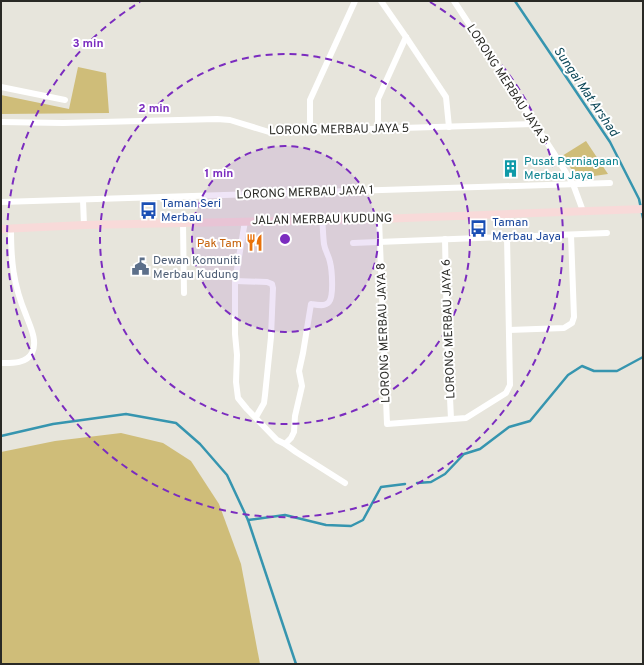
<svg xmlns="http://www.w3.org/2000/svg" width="644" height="665" font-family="Overpass,sans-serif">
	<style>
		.green { fill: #cfbd79 }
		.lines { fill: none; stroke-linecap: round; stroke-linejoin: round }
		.stream { stroke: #3695af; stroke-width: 2.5 }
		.minor { stroke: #fff; stroke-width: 6 }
		.secondary { stroke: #f8dad9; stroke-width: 8 }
		.ring { fill: none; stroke: #7b2cbf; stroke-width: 2; stroke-dasharray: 7 5 }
		.labels { text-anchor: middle; stroke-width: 4; stroke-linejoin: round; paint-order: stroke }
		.street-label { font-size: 12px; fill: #292925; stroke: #fff }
		.culture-label { font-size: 12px; fill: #0d838f; stroke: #fff; text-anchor: start }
		.transit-label { font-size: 12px; fill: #164399; stroke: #fff; text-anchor: start }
		.food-label { font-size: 12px; fill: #c56008; stroke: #fff; text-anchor: end }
		.service-label { font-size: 12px; fill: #4e5e75; stroke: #fff; text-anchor: start }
		.water-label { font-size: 13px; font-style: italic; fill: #0e4858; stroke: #fff }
		.centre { fill: #7b2cbf; stroke: #fff; stroke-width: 2 }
		.ring-label { font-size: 12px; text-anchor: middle; font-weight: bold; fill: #7b2cbf; stroke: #fff; stroke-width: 4; stroke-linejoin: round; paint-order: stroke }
	</style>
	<rect width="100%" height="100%" fill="#e7e5dc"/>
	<g class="green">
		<path d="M78,67L106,73L109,113L1,114V95L69,109Z"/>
		<path d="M586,141L608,174L580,178L575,174L562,156Z"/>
		<path d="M121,433L163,443L191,461L219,504L241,564L260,664H1V452L55,441Z"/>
	</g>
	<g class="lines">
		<g class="stream">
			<path d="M515,1L610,142L639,199L643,218"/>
			<path d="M1,436L53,424L126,414L176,423L200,444L227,475L248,520L296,664"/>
			<path d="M417,483L431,482L445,474L464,454L480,449L509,427L530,421L568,375L582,366L594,371H617L643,357"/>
			<path d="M248,520L285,515L326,525L351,526L363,520L381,487L405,484"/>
		</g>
		<g class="minor">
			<path d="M381,1L406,37L446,97L449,127"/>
			<path d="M454,1L555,155L573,184L583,211"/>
			<path d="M1,87L65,100"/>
			<path d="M1,122L63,123L217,119L230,120L269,132L534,124"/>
			<path d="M378,129V99L406,37"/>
			<path d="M310,131V100L355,1"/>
			<path d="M83,200L84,225"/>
			<path d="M1,202L610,183"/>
			<path d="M379,219L387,424L466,418L506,393L510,385L507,237"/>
			<path d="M245,221L235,281V334L237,355L236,382L238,398L247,409L277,440L285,444L296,452L345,483"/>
			<path d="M183,223L184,293"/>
			<path d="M445,239L447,334L451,419"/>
			<path d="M353,243L607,233"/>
			<path d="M235,281L267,282L272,284L273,288L271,337L265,395L264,403L256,417"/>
			<path d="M509,330L564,328L572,323L574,317L571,235"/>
			<path d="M1,363C11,363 26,364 32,353C38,341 30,326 26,315C13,284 11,261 11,228"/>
			<path d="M285,444L291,438L294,432L295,416L302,386L299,371L303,353L311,304C317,305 325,307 329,302C334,296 332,270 330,262C329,256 325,251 324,244C323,236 323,227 322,219"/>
		</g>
		<path class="secondary" d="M1,229L84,225L379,219L643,209"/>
	</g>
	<circle cx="285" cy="239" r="93" fill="#7b2cbf" fill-opacity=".12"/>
	<g class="ring">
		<circle cx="285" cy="239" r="93"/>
		<circle cx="285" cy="239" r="185"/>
		<path d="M430 2A278 278 0 1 1 140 2"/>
	</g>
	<defs>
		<symbol id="building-bare" viewBox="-9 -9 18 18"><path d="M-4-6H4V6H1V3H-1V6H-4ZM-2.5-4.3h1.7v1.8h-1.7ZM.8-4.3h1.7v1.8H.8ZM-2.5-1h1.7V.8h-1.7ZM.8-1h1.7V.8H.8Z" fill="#0f9aa8" stroke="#fff" stroke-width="2.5" paint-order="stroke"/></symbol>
		<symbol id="bus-bare" viewBox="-9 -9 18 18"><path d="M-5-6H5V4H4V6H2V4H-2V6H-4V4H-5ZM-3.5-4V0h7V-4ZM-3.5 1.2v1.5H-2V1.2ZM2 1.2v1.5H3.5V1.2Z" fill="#1a4fb4" stroke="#fff" stroke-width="2.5" paint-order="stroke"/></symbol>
		<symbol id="restaurant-bare" viewBox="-9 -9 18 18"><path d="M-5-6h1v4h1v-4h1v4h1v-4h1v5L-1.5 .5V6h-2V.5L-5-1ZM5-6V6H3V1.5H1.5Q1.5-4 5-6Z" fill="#e8710a" stroke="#fff" stroke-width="2.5" paint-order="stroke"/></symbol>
		<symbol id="civic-bare" viewBox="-9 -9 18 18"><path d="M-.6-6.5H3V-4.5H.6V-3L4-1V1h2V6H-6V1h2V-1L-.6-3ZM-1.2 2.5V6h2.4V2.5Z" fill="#5c6f8a" stroke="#fff" stroke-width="2.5" paint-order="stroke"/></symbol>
	</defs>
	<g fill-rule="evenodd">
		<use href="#building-bare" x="498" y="156" width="25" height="25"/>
		<use href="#bus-bare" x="136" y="198" width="25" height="25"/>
		<use href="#bus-bare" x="466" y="216" width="25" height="25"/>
		<use href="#restaurant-bare" x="242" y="230" width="25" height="25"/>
		<use href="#civic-bare" x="128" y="254" width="25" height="25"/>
	</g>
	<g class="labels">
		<g class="street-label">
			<text transform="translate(508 84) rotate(57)" y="4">LORONG MERBAU JAYA 3</text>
			<text transform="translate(339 129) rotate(-1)" y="4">LORONG MERBAU JAYA 5</text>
			<text transform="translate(305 192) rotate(-2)" y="4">LORONG MERBAU JAYA 1</text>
			<text transform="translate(322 219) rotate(-1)" y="4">JALAN MERBAU KUDUNG</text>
			<text transform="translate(448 329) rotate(-92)" y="4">LORONG MERBAU JAYA 6</text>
			<text transform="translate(383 333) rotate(-92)" y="4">LORONG MERBAU JAYA 8</text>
		</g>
		<g class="culture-label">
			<text x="524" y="165">Pusat Perniagaan<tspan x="524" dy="14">Merbau Jaya</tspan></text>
		</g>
		<g class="transit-label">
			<text x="161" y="207">Taman Seri<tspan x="161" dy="14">Merbau</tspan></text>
			<text x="492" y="226">Taman<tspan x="492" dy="14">Merbau Jaya</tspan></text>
		</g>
		<g class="food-label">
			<text x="242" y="247">Pak Tam</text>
		</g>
		<g class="service-label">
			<text x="153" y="264">Dewan Komuniti<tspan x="153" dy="14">Merbau Kudung</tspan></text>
		</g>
		<g class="water-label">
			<text transform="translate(587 91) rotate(56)" y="5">Sungai Mat Arshad</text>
		</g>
	</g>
	<circle cx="285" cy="239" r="6" class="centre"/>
	<g class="ring-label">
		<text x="88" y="47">3 min</text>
		<text x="154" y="112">2 min</text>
		<text x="219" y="177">1 min</text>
	</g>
	<rect width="644" height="665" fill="none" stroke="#292925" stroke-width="4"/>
</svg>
